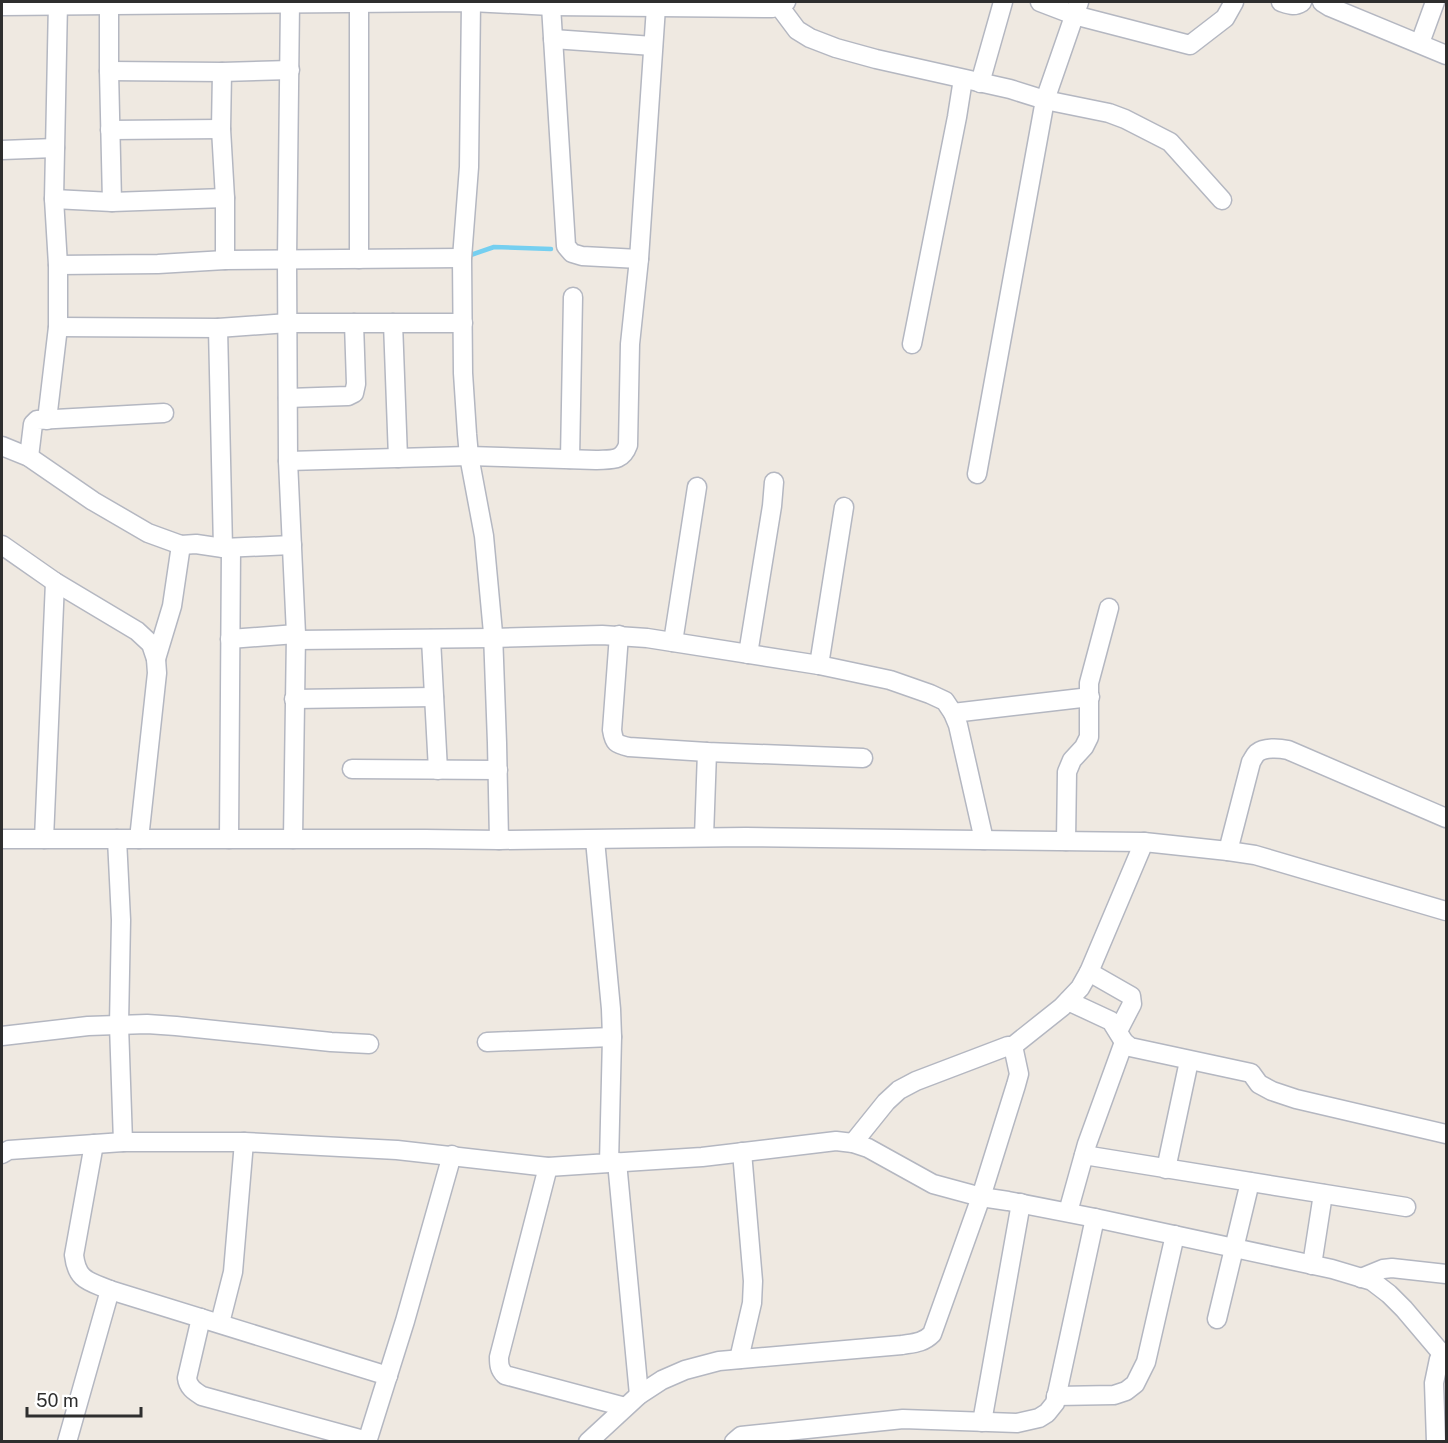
<svg xmlns="http://www.w3.org/2000/svg" width="1448" height="1443" font-family="'Public Sans',sans-serif">
	<style>
		.lines { fill: none; stroke-linecap: round; stroke-linejoin: round }
		.stream { stroke: #75cff0; stroke-width: 4.5 }
		.minor-casing { stroke: #b4b7c1; stroke-width: 21 }
		.minor { stroke: #fff; stroke-width: 18 }
	</style>
	<rect width="100%" height="100%" fill="#efe9e1"/>
	<g class="lines">
		<path class="stream" d="M468,256L494,247L551,249"/>
		<defs>
			<g id="minor">
				<path d="M290,2L287,260L288,461L296,634L293,839"/>
				<path d="M471,2L469,167L462,258L463,373L467,434L469,456L484,536L493,633L497,743L499,840"/>
				<path d="M1040,2L1074,15L1190,45L1225,18L1234,2"/>
				<path d="M1281,2C1290,5 1294,7 1302,2"/>
				<path d="M1322,2L1330,7L1446,55"/>
				<path d="M109,5V71L112,202"/>
				<path d="M2,6L471,2L551,6L772,8L779,6L786,2"/>
				<path d="M551,6L566,246L572,253L582,256L639,259"/>
				<path d="M779,6L797,30L810,38L836,48L876,59L1010,89L1045,100L1109,113L1125,119L1170,142L1222,200"/>
				<path d="M553,39L653,46"/>
				<path d="M1420,43L1435,2"/>
				<path d="M109,71L222,72L290,70"/>
				<path d="M222,72L221,129L225,198V260"/>
				<path d="M980,83L1003,2"/>
				<path d="M110,130L221,129"/>
				<path d="M2,150L55,148"/>
				<path d="M54,199L112,202L225,198"/>
				<path d="M359,259V2"/>
				<path d="M58,265L158,264L225,260L462,258"/>
				<path d="M393,323L398,458"/>
				<path d="M58,327L218,328L288,323H463"/>
				<path d="M218,328L223,548"/>
				<path d="M912,344L957,117L963,79"/>
				<path d="M288,398L348,396L354,393L356,384L354,323"/>
				<path d="M47,420L58,327V265L54,199L58,2"/>
				<path d="M2,446L29,457L93,501L148,533L181,545L196,544L223,548L292,545"/>
				<path d="M29,457L33,424L37,420L164,413"/>
				<path d="M570,459L573,297"/>
				<path d="M288,461L469,456L596,460C611,459 622,462 628,445L630,344L639,259L656,7"/>
				<path d="M977,474L1045,100L1079,2"/>
				<path d="M2,545L55,582L137,631L151,644L156,659L157,673L139,839"/>
				<path d="M619,635L612,730C614,743 616,744 629,747L707,752L863,758"/>
				<path d="M230,639L296,634"/>
				<path d="M431,639L438,770"/>
				<path d="M295,640L493,638L602,635L647,638L819,665L890,680L930,694L945,701L953,713L958,725L984,840"/>
				<path d="M673,642L697,487"/>
				<path d="M748,654L772,506L774,482"/>
				<path d="M156,659L172,606L181,545"/>
				<path d="M819,665L844,507"/>
				<path d="M294,699L434,697"/>
				<path d="M953,713L1090,697"/>
				<path d="M352,769L498,770"/>
				<path d="M704,837L707,752"/>
				<path d="M2,839H425L499,840L746,837L1144,842L1228,851L1255,855L1446,911"/>
				<path d="M44,839L55,582"/>
				<path d="M117,839L121,920L119,1025L123,1142"/>
				<path d="M229,839L231,548"/>
				<path d="M1066,841L1067,772L1072,760L1084,747L1089,737V683L1109,608"/>
				<path d="M1228,851L1251,762C1253,759 1254,756 1257,753C1264,747 1279,748 1288,750L1446,818"/>
				<path d="M1089,972L1131,996L1132,1004L1118,1031"/>
				<path d="M1068,1001L1111,1021L1124,1042L1130,1047L1251,1073L1259,1084L1272,1091L1296,1099L1446,1134"/>
				<path d="M2,1036L88,1026L147,1024L176,1026L331,1042L369,1044"/>
				<path d="M487,1042L612,1037"/>
				<path d="M853,1143L886,1102L899,1090L916,1081L1008,1046H1013L1062,1007L1080,988L1089,972L1144,842"/>
				<path d="M94,1144L74,1255C77,1281 89,1281 110,1290"/>
				<path d="M2,1154L9,1150L123,1142H244L397,1150L548,1167L609,1163L612,1037L611,1009L595,840"/>
				<path d="M1084,1155L1406,1207"/>
				<path d="M617,1162L639,1395"/>
				<path d="M609,1163L702,1157L836,1141L853,1143L868,1148L933,1184L981,1197L1008,1201L1095,1218L1332,1269L1372,1281L1389,1294L1404,1309L1443,1355"/>
				<path d="M548,1167L499,1357C499,1364 499,1369 505,1375L625,1407"/>
				<path d="M1166,1169L1189,1061"/>
				<path d="M1068,1212L1087,1144L1124,1042"/>
				<path d="M1312,1265L1323,1194"/>
				<path d="M1361,1278L1383,1269L1392,1268L1446,1274"/>
				<path d="M201,1318L187,1378C188,1387 194,1391 202,1396L367,1441"/>
				<path d="M1217,1319L1250,1182"/>
				<path d="M220,1323L233,1272L244,1142"/>
				<path d="M739,1359L752,1303L753,1281L742,1152"/>
				<path d="M1056,1396L1114,1395L1126,1391L1135,1384L1146,1362L1175,1235"/>
				<path d="M982,1422L1021,1203"/>
				<path d="M67,1442L110,1290L388,1376"/>
				<path d="M367,1442L405,1321L452,1155"/>
				<path d="M588,1442L639,1395L662,1380L685,1370L719,1361L902,1345C914,1343 923,1343 932,1334L981,1197L1016,1085L1019,1074L1013,1046"/>
				<path d="M734,1442L741,1436L903,1419L1017,1423L1039,1418L1047,1413L1055,1403L1095,1218"/>
				<path d="M1436,1442L1434,1383L1439,1359L1446,1353"/>
			</g>
		</defs>
		<use href="#minor" class="minor-casing"/>
		<use href="#minor" class="minor"/>
	</g>
	<rect width="1448" height="1443" fill="none" stroke="#2e2e2e" stroke-width="6"/>
	<path d="M27 1407v9h114v-9" fill="none" stroke="#2e2e2e" stroke-width="3"/>
	<text x="36" y="1407" font-size="18" fill="#2e2e2e" stroke="#ffffff" stroke-width="4.5" paint-order="stroke">50 m</text>
</svg>
